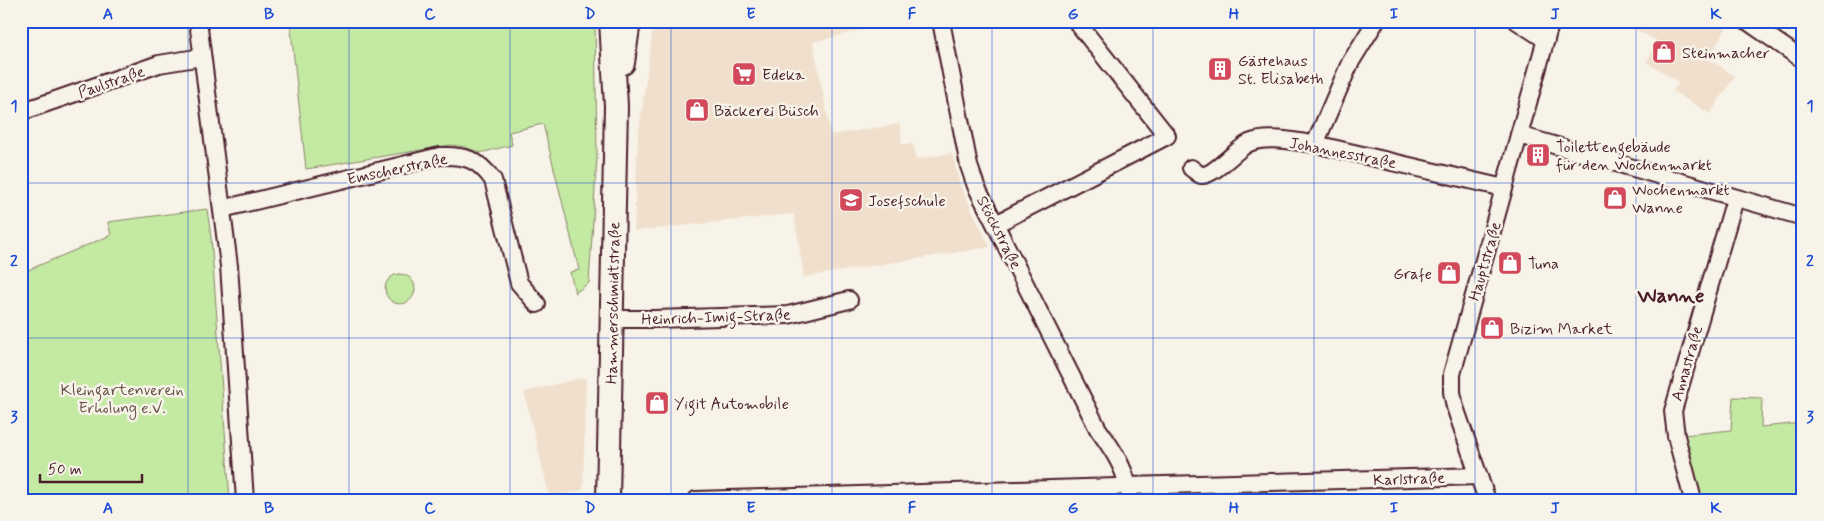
<svg xmlns="http://www.w3.org/2000/svg" width="1824" height="521" font-family="Mynerve,sans-serif">
	<style>
		.built { fill: #f0dfcd }
		.green { fill: #c4e9a3; stroke: #878467 }
		.lines { fill: none; stroke-linecap: round; stroke-linejoin: round }
		.minor-casing { stroke: #4a1f2b; stroke-width: 20 }
		.secondary-casing { stroke: #4a1f2b; stroke-width: 26 }
		.minor { stroke: #f7f3e8; stroke-width: 16 }
		.secondary { stroke: #f7f3e8; stroke-width: 22 }
		.grid { fill: none; stroke: #1d4ed8; stroke-width: 1; stroke-opacity: 0.55 }
		.labels { text-anchor: middle; stroke-width: 5; stroke-linejoin: round; paint-order: stroke }
		.poi-label { font-size: 16px; fill: #4a1f2b; stroke: #f7f3e8; text-anchor: start }
		.street-label { font-size: 16px; fill: #4a1f2b; stroke: #f7f3e8 }
		.park-label { font-size: 16px; fill: #685249; stroke: #f7f3e8 }
		.district-label { font-size: 21px; font-weight: bold; fill: #4a1f2b; stroke: #f7f3e8 }
		.neatline { fill: none; stroke: #1d4ed8; stroke-width: 2 }
		.grid-label { font-size: 16px; text-anchor: middle; font-weight: bold; fill: #1d4ed8 }
	</style>
	<rect width="100%" height="100%" fill="#f7f3e8"/>
	<filter id="ink" filterUnits="userSpaceOnUse"><feTurbulence type="fractalNoise" baseFrequency=".02" numOctaves="2"/><feDisplacementMap in="SourceGraphic" scale="10" xChannelSelector="R" yChannelSelector="G"/><feConvolveMatrix kernelMatrix="1 2 1 2 8 2 1 2 1" color-interpolation-filters="sRGB"/></filter>
	<g filter="url(#ink)">
		<g class="built">
			<path d="M654,21H868L869,28L813,42L831,135L900,124L902,144H913L916,159L952,153L960,185L990,247L804,277L794,214L634,231L638,138Z"/>
			<path d="M1620,21L1730,22L1708,59L1735,76L1710,114L1673,91L1679,82L1646,62L1659,42Z"/>
			<path d="M586,377L583,490L550,498L524,392Z"/>
			<path d="M1325,494L1326,500H1205V498Z"/>
		</g>
		<g class="green">
			<path d="M290,21H595L597,157L589,283L575,293L570,272L579,270L543,124L509,132L512,145L480,153L465,147L451,145L306,169Z"/>
			<path d="M207,209L211,237L230,500H21V273L111,235L108,222Z"/>
			<circle cx="400" cy="289" r="15"/>
			<path d="M1733,397L1762,398L1761,427L1803,423V493L1779,500H1702L1683,435L1731,430Z"/>
		</g>
		<g class="lines">
			<defs>
				<g id="minor">
					<path d="M198,21L229,266L245,500"/>
					<path d="M941,21L969,166L976,186L1098,429C1114,451 1128,472 1130,500"/>
					<path d="M1517,21L1546,40"/>
					<path d="M1747,21L1803,60"/>
					<path d="M21,112L159,64L202,57"/>
					<path d="M1519,135L1803,217"/>
					<path d="M1315,144L1350,63L1376,21"/>
					<path d="M1191,168C1194,170 1198,174 1201,175C1213,177 1236,149 1249,143C1268,135 1295,142 1315,144L1504,188"/>
					<path d="M222,209L440,156C465,155 478,159 493,180L519,283L537,304"/>
					<path d="M996,224L1167,136L1076,21"/>
					<path d="M611,319H654L788,315L849,300"/>
					<path d="M1129,486L1479,476"/>
					<path d="M696,500L1117,487"/>
					<path d="M1487,500L1455,407L1452,392V374L1551,21"/>
					<path d="M1693,500L1676,436L1673,411L1735,199"/>
				</g>
				<g id="secondary">
					<path d="M623,63L629,21"/>
					<path d="M608,500L616,106L611,21"/>
				</g>
			</defs>
			<use href="#minor" class="minor-casing"/>
			<use href="#secondary" class="secondary-casing"/>
			<use href="#minor" class="minor"/>
			<use href="#secondary" class="secondary"/>
		</g>
	</g>
	<path class="grid" d="M188,21V500M349,21V500M510,21V500M671,21V500M832,21V500M992,21V500M1153,21V500M1314,21V500M1475,21V500M1636,21V500M21,183H1803M21,338H1803"/>
	<defs>
		<symbol id="shop-square" viewBox="-11 -11 22 22"><rect x="-9" y="-9" width="18" height="18" rx="4" fill="#d1495b" stroke="#f7f3e8"/><path d="M-5-2.5h2.3a2.7 3.5 0 0 1 5.4 0H5L5.5 6h-11ZM-1.5-2.5h3a1.5 2.3 0 0 0-3 0Z" fill="#fff"/></symbol>
		<symbol id="building-square" viewBox="-11 -11 22 22"><rect x="-9" y="-9" width="18" height="18" rx="4" fill="#d1495b" stroke="#f7f3e8"/><path d="M-4-6H4V6H1V3H-1V6H-4ZM-2.5-4.3h1.7v1.8h-1.7ZM.8-4.3h1.7v1.8H.8ZM-2.5-1h1.7V.8h-1.7ZM.8-1h1.7V.8H.8Z" fill="#fff"/></symbol>
		<symbol id="supermarket-square" viewBox="-11 -11 22 22"><rect x="-9" y="-9" width="18" height="18" rx="4" fill="#d1495b" stroke="#f7f3e8"/><path d="M-6-5.5h2.5l.6 2H6L4.5 2H-2.5L-4.4-4H-6ZM-1.5 3.2a1.3 1.3 0 1 0 .1 0ZM3 3.2a1.3 1.3 0 1 0 .1 0Z" fill="#fff"/></symbol>
		<symbol id="school-square" viewBox="-11 -11 22 22"><rect x="-9" y="-9" width="18" height="18" rx="4" fill="#d1495b" stroke="#f7f3e8"/><path d="M0-5L7-2L0 1L-7-2ZM-4 1L0 2.5L4 1V4Q0 6-4 4Z" fill="#fff"/></symbol>
	</defs>
	<g fill-rule="evenodd">
		<use href="#shop-square" x="1650" y="38" width="28" height="28"/>
		<use href="#building-square" x="1206" y="55" width="28" height="28"/>
		<use href="#supermarket-square" x="730" y="60" width="28" height="28"/>
		<use href="#shop-square" x="683" y="96" width="28" height="28"/>
		<use href="#building-square" x="1524" y="141" width="28" height="28"/>
		<use href="#shop-square" x="1601" y="184" width="28" height="28"/>
		<use href="#school-square" x="837" y="186" width="28" height="28"/>
		<use href="#shop-square" x="1496" y="249" width="28" height="28"/>
		<use href="#shop-square" x="1435" y="259" width="28" height="28"/>
		<use href="#shop-square" x="1478" y="314" width="28" height="28"/>
		<use href="#shop-square" x="643" y="389" width="28" height="28"/>
	</g>
	<g class="labels">
		<g class="poi-label">
			<text x="1682" y="58">Steinmacher</text>
			<text x="1238" y="66">Gästehaus<tspan x="1238" dy="18">St. Elisabeth</tspan></text>
			<text x="762" y="80">Edeka</text>
			<text x="714" y="116">Bäckerei Büsch</text>
			<text x="1556" y="152">Toilettengebäude<tspan x="1556" dy="18">für den Wochenmarkt</tspan></text>
			<text x="1632" y="195">Wochenmarkt<tspan x="1632" dy="18">Wanne</tspan></text>
			<text x="868" y="206">Josefschule</text>
			<text x="1528" y="269">Tuna</text>
			<text x="1432" y="279" text-anchor="end">Grafe</text>
			<text x="1510" y="334">Bizim Market</text>
			<text x="674" y="409">Yigit Automobile</text>
		</g>
		<g class="street-label">
			<text transform="translate(111 81) rotate(-19)" y="6">Paulstraße</text>
			<text transform="translate(1343 152) rotate(11)" y="6">Johannesstraße</text>
			<text transform="translate(397 168) rotate(-12)" y="6">Emscherstraße</text>
			<text transform="translate(1000 232) rotate(63)" y="6">Stöckstraße</text>
			<text transform="translate(1484 261) rotate(-74)" y="6">Hauptstraße</text>
			<text transform="translate(612 303) rotate(-89)" y="6">Hammerschmidtstraße</text>
			<text transform="translate(716 316) rotate(-2)" y="6">Heinrich-Imig-Straße</text>
			<text transform="translate(1686 363) rotate(-74)" y="6">Annastraße</text>
			<text transform="translate(1409 478) rotate(-2)" y="6">Karlstraße</text>
		</g>
		<g class="park-label">
			<text x="122" y="395">Kleingartenverein<tspan x="122" dy="18">Erholung e.V.</tspan></text>
		</g>
		<g class="district-label">
			<text x="1671" y="302">Wanne</text>
		</g>
	</g>
	<rect width="1824" height="521" fill="none" stroke="#f7f3e8" stroke-width="55"/>
	<path d="M40 474v8h102v-8" fill="none" stroke="#4a1f2b" stroke-width="2.5"/>
	<text x="48" y="474" font-size="15" fill="#4a1f2b" stroke="#f7f3e8" stroke-width="4" paint-order="stroke">50 m</text>
	<rect x="28" y="28" width="1768" height="466" class="neatline"/>
	<g class="grid-label">
		<text x="108" y="19">A</text>
		<text x="269" y="19">B</text>
		<text x="430" y="19">C</text>
		<text x="590" y="19">D</text>
		<text x="751" y="19">E</text>
		<text x="912" y="19">F</text>
		<text x="1073" y="19">G</text>
		<text x="1234" y="19">H</text>
		<text x="1394" y="19">I</text>
		<text x="1555" y="19">J</text>
		<text x="1716" y="19">K</text>
		<text x="14" y="111">1</text>
		<text x="1810" y="111">1</text>
		<text x="14" y="266">2</text>
		<text x="1810" y="266">2</text>
		<text x="14" y="422">3</text>
		<text x="1810" y="422">3</text>
		<text x="108" y="513">A</text>
		<text x="269" y="513">B</text>
		<text x="430" y="513">C</text>
		<text x="590" y="513">D</text>
		<text x="751" y="513">E</text>
		<text x="912" y="513">F</text>
		<text x="1073" y="513">G</text>
		<text x="1234" y="513">H</text>
		<text x="1394" y="513">I</text>
		<text x="1555" y="513">J</text>
		<text x="1716" y="513">K</text>
	</g>
</svg>
